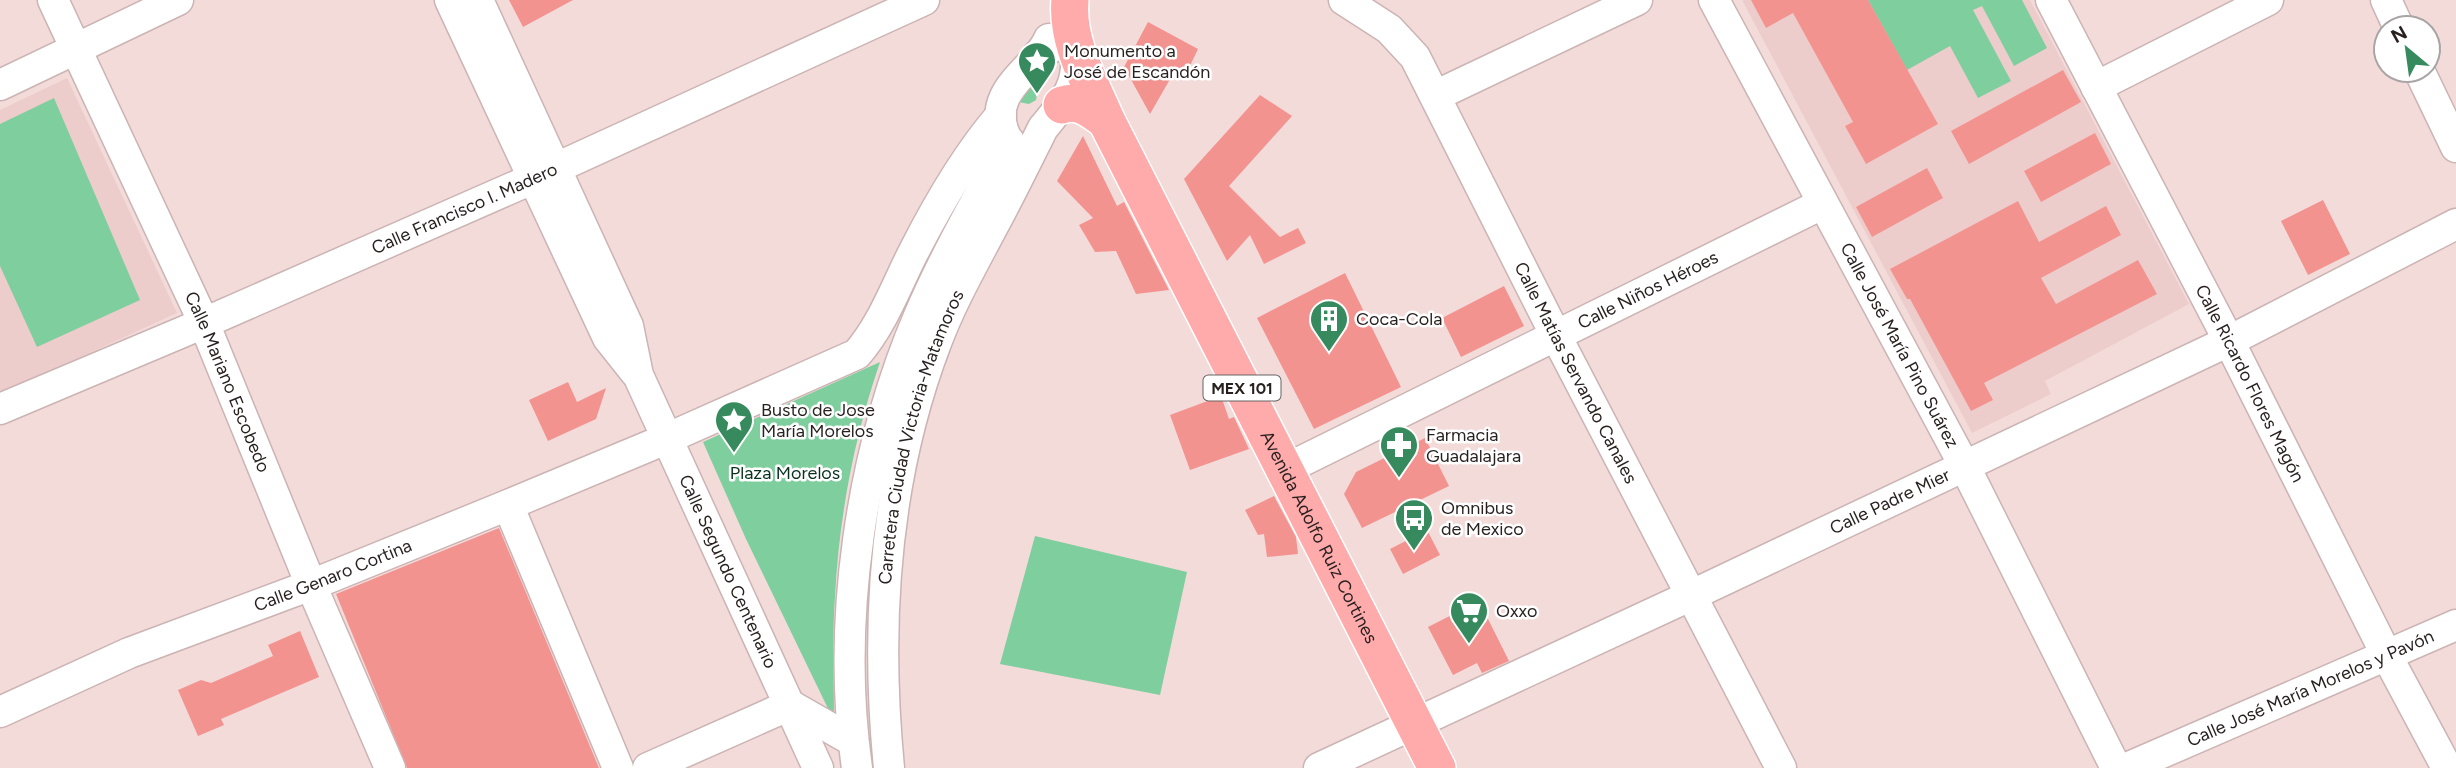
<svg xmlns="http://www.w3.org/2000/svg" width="2456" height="768" font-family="Figtree,sans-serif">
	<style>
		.built { fill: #edcdcb }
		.green { fill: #7fce9e }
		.building { fill: #f39390 }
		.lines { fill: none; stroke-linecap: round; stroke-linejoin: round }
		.minor-casing { stroke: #cbb4b3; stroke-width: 33 }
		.major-casing { stroke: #fff; stroke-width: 40 }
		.minor { stroke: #fff; stroke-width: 30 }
		.major { stroke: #ffaaab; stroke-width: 37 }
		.labels { text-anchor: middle; stroke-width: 5; stroke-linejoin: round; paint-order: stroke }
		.shield { fill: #fff; stroke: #686262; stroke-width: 2 }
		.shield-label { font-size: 16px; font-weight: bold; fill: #281f1f }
		.poi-label { font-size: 18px; fill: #281f1f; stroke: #fff; text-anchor: start }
		.street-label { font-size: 18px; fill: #281f1f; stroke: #fff }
		.park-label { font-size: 18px; fill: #09321d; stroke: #fff }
	</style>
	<rect width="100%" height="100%" fill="#f3dbda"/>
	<g class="built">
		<path d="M1742,0H2030L2189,304L2045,381L2051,394L1972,433Z"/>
		<path d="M67,78L177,313L0,394V110Z"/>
	</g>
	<g class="green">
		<path d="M1868,0H2022L2047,48L2014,66L1982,6L1973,10L2011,81L1978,98L1950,46L1907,70Z"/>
		<path d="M1033,82L1038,89L1036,100L1029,104L1018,102Z"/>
		<path d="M54,98L140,300L37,347L0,266V124Z"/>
		<path d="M880,362C854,438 839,517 835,597C832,638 834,680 834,721L746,539L703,442Z"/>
		<path d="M1035,536L1187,572L1160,695L1000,664Z"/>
	</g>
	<g class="building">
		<path d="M509,0H573L523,27Z"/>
		<path d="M1751,0H1868L1938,124L1866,164L1845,126L1853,122L1793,13L1766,28Z"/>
		<path d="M1148,22L1198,49L1187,72L1177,67L1150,114L1124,67Z"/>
		<path d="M2063,70L2081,102L1969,164L1951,131Z"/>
		<path d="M1260,95L1292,116L1229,186L1280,237L1298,228L1306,243L1264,264L1250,235L1227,261L1184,179Z"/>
		<path d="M2095,133L2111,164L2041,202L2024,171Z"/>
		<path d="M1083,136L1117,206L1124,202L1169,290L1136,294L1116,251L1095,252L1079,225L1093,218L1057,181Z"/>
		<path d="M1927,168L1943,198L1872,237L1856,207Z"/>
		<path d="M2323,200L2350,254L2308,275L2281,221Z"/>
		<path d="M2018,201L2039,242L2106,206L2121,235L2041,278L2056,304L2138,260L2157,294L1984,383L1993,400L1971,411L1910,299H1907L1890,269Z"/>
		<path d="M1345,273L1401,387L1314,429L1257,318Z"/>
		<path d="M1504,286L1524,326L1461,357L1442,318Z"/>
		<path d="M568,382L577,402L606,388L596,419L548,441L529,400Z"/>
		<path d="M1221,396L1229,419L1234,417L1249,449L1190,470L1170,415Z"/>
		<path d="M1425,438L1449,486L1362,528L1344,494L1356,472Z"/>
		<path d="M1274,496L1296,537L1298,554L1267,557L1264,534L1258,535L1245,510Z"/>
		<path d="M499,528L599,768H407L336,594Z"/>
		<path d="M1427,530L1440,555L1403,574L1390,549Z"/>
		<path d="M1479,601L1509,661L1482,673L1477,663L1453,675L1428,627Z"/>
		<path d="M300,631L319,677L221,719L224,725L198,736L178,690L201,680L211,683L273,656L268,645Z"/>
	</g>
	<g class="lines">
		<defs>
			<g id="minor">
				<path id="s1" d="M53,0L204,323L311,585L390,768"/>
				<path d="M450,0L608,338L635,372"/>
				<path id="s2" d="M478,0L628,326L638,375L818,768"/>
				<path id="s3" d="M1344,0L1389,29L1415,57L1555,334L1781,768"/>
				<path id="s4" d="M1714,0L1965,467L2116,768"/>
				<path id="s5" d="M2051,0L2229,341L2387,656L2447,768"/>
				<path d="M2386,0L2399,28"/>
				<path d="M2419,70L2456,147"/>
				<path d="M0,85L178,0"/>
				<path d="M2096,87L2268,0"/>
				<path d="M1435,96L1637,0"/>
				<path d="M1005,135C985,91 1036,70 1049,39"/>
				<path id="s6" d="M0,409L204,323L532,179L924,0"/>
				<path id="s7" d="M1284,470L1822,204"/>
				<path d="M508,505L618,768"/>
				<path id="s8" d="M0,712L129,653L311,585L508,505L666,439L857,354C883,324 896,286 914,251C938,204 966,155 1001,115"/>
				<path d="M648,768L790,705L853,741"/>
				<path d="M857,768C836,621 861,452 919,316C945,255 978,199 1009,141"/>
				<path id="s9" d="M889,768C875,624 884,479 936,343C951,303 972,266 992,228C1010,195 1026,162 1043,128C1065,101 1081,85 1075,47L1056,45L1038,55"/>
				<path id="s10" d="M1319,768L1692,595L2229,341L2456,224"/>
				<path id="s11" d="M2127,768L2456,625"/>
			</g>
			<g id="major">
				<path id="s12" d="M1070,0C1066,42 1090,82 1106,120L1437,768"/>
				<path d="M1062,105C1080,99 1091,110 1106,120"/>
			</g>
		</defs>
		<use href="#minor" class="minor-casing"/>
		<use href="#major" class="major-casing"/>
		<use href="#minor" class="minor"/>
		<use href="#major" class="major"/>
	</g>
	<defs>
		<symbol id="sight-pin" viewBox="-11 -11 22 30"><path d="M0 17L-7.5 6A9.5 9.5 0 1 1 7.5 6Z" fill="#368a5d" stroke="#fff"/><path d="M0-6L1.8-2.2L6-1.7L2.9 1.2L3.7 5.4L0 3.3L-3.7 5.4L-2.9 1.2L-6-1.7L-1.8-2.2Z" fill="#fff"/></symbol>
		<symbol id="building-pin" viewBox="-11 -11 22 30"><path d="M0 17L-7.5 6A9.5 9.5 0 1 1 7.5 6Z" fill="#368a5d" stroke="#fff"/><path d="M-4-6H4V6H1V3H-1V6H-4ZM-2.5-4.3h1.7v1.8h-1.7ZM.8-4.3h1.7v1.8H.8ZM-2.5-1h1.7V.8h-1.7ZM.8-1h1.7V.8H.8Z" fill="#fff"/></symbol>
		<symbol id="pharmacy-pin" viewBox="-11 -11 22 30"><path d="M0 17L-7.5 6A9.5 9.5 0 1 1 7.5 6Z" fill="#368a5d" stroke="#fff"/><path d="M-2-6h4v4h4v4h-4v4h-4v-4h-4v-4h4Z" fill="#fff"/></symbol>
		<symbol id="bus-pin" viewBox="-11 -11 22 30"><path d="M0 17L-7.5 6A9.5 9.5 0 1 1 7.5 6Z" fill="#368a5d" stroke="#fff"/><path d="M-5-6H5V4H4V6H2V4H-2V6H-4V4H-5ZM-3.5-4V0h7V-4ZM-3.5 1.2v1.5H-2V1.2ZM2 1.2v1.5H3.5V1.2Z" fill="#fff"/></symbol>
		<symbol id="supermarket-pin" viewBox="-11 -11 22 30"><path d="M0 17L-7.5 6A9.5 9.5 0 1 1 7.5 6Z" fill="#368a5d" stroke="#fff"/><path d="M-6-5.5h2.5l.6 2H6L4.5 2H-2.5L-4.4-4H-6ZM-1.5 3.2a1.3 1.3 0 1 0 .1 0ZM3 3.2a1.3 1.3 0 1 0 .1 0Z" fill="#fff"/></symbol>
	</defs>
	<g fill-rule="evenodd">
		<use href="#sight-pin" x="1015" y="39" width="44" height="60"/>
		<use href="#building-pin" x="1307" y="297" width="44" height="60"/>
		<use href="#sight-pin" x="712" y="398" width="44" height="60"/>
		<use href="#pharmacy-pin" x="1377" y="423" width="44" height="60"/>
		<use href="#bus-pin" x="1392" y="496" width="44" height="60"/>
		<use href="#supermarket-pin" x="1447" y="589" width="44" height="60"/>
	</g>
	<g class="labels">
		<rect class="shield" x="1203.5" y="375.5" width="77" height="25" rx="5"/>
		<g class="shield-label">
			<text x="1242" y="394">MEX 101</text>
		</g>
		<g class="poi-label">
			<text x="1064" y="57">Monumento a<tspan x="1064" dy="21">José de Escandón</tspan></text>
			<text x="1356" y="325">Coca-Cola</text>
			<text x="761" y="416">Busto de Jose<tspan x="761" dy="21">María Morelos</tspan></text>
			<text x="1426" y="441">Farmacia<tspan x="1426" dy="21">Guadalajara</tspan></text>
			<text x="1441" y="514">Omnibus<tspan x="1441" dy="21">de Mexico</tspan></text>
			<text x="1496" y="617">Oxxo</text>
		</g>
		<g class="street-label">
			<text dy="6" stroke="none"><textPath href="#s6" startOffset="506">Calle Francisco I. Madero</textPath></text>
			<text dy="6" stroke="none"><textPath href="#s7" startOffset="406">Calle Niños Héroes</textPath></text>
			<text dy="6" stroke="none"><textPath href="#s4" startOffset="392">Calle José María Pino Suárez</textPath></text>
			<text dy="6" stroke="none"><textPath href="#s3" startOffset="446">Calle Matías Servando Canales</textPath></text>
			<text dy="6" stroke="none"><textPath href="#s1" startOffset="420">Calle Mariano Escobedo</textPath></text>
			<text dy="6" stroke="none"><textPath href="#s5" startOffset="432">Calle Ricardo Flores Magón</textPath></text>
			<text dy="6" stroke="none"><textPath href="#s9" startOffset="336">Carretera Ciudad Victoria-Matamoros</textPath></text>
			<text dy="6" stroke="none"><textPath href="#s10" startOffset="630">Calle Padre Mier</textPath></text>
			<text dy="6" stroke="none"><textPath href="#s12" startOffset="595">Avenida Adolfo Ruiz Cortines</textPath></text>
			<text dy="6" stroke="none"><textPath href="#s2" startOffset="625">Calle Segundo Centenario</textPath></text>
			<text dy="6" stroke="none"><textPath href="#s8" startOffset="360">Calle Genaro Cortina</textPath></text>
			<text dy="6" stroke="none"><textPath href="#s11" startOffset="200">Calle José María Morelos y Pavón</textPath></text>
		</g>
		<g class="park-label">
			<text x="785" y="479">Plaza Morelos</text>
		</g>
	</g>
	<g transform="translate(2407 49) rotate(331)"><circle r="33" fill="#ffffff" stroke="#a9a5a5" stroke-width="2"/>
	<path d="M0-5L12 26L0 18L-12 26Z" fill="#368a5d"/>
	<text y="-10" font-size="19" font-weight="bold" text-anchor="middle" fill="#281f1f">N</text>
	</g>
</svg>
